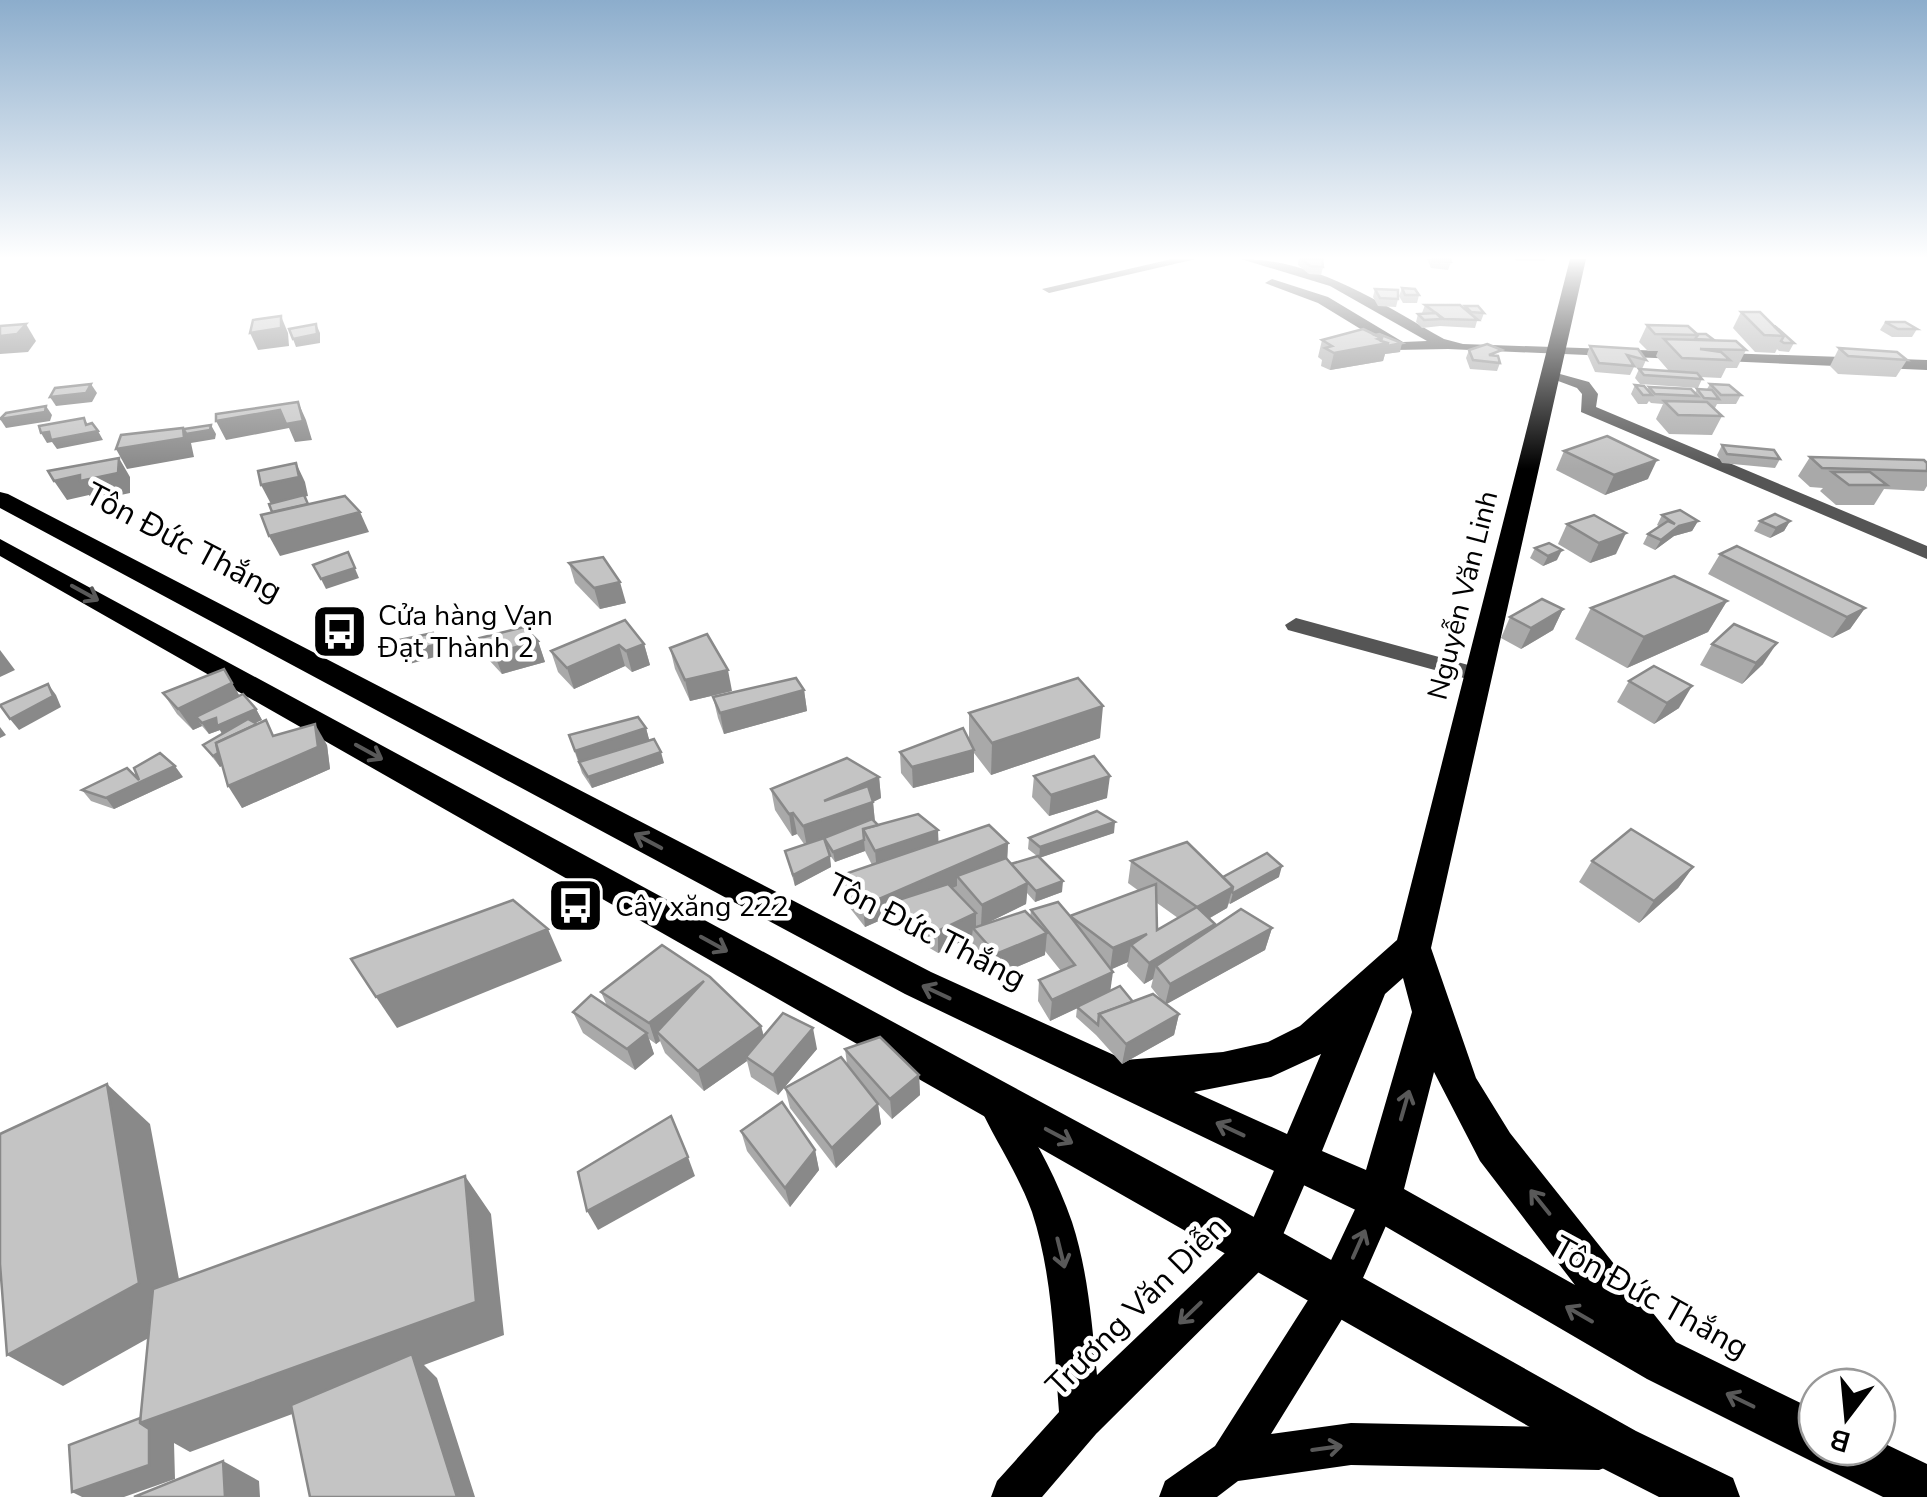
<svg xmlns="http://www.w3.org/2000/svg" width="1927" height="1497" font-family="'Nunito Sans',sans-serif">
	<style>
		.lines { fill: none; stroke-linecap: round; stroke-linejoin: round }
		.minor { fill: #555; fill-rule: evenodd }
		.major { fill: #000; fill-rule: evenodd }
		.highway { fill: #000; fill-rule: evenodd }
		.wall { fill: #a9a9a9; fill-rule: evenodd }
		.shaded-wall { fill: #898989 }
		.building { fill: #c4c4c4; stroke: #898989; stroke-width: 2.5 }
		.oneway { stroke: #595959 }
		.labels { text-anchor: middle; stroke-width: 9; stroke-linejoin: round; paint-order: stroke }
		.street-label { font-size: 28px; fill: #000; stroke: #fff }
		.poi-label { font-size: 28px; fill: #000; stroke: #fff; text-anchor: start }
		.near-street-label { font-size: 32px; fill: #000; stroke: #fff }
	</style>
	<rect width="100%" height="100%" fill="#fff"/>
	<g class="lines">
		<g class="minor">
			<path d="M1172,259H1196L1049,293L1042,289Z"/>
			<path d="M1241,259C1316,259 1381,303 1444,339L1463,344L1927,360V370L1448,349L1395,350L1318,303L1265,283L1272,279L1328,297L1403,342L1427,341L1330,286Z"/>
			<path d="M1542,369L1589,382L1598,394L1596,407L1927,546V559L1581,412L1582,394L1577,388L1542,375Z"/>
			<path d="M1296,618L1483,669L1487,674L1475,681L1288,630L1285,625Z"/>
		</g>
		<g class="major">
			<path d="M994,1085L1006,1090C1031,1133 1056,1175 1072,1222C1088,1271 1092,1324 1097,1375L1247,1232L1284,1148L1297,1143L1310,1148L1315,1160L1273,1258L1096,1434L1042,1497H991L997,1481L1059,1412C1054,1346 1053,1276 1032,1212C1018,1173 994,1139 977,1101L982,1090Z"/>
			<path d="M1379,1181L1392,1186L1397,1199L1392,1212L1352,1303L1271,1434L1351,1423L1599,1428L1614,1434L1620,1449L1614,1464L1599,1470L1351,1465L1238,1481L1217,1497H1159L1165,1481L1215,1446L1324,1275L1366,1186Z"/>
		</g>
		<g class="highway">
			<path d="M1570,259H1586L1431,948L1476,1078L1510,1133L1676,1342L1817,1411V1447H1877V1440L1927,1464V1497H1883L1647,1379L1364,1214L905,994L0,508V492L8,494L931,972L1125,1060L1223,1052L1268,1042L1300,1026L1397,940ZM1403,978L1412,1012L1366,1170L1322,1151L1385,994ZM1321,1054L1287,1134L1194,1092L1271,1077ZM1434,1072L1480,1161L1575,1285L1404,1189Z"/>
			<path d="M0,539L1276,1229L1636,1431L1733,1478L1740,1497H1659L1600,1467L0,556Z"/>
		</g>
	</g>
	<g class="wall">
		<path d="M1299,259L1323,267L1321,275L1309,274L1298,265Z"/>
		<path d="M1427,259H1450L1451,262L1448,270L1431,268Z"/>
		<path d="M1515,259H1545V261H1517Z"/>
		<path d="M1402,288L1419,295L1417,303H1403L1399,296Z"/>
		<path d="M1375,289L1398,299L1396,307L1378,306L1373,297Z"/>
		<path d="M1425,305L1464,308L1465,306L1484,313L1481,321H1477L1475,328L1440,326L1422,328L1416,322L1418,314L1422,313Z"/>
		<path d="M1741,312L1774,326L1794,343L1789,352L1779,351L1777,349L1775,353L1755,352L1733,328Z"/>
		<path d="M1885,322L1917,329L1912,337H1892L1880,330Z"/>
		<path d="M1647,325L1696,334L1746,350L1737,368H1726L1721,378L1700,377L1702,379L1698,388L1640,384L1635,378L1639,369L1669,371L1656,356L1658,351H1648L1639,342Z"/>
		<path d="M1322,340L1400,352L1385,354L1383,361L1330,370L1321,366L1322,360L1318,357Z"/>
		<path d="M1590,346L1646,360L1642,369L1634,367L1630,375L1595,372L1587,354Z"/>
		<path d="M1839,348L1907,360L1896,377L1838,374L1830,366Z"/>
		<path d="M1469,350L1499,359L1500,363L1497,371L1470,369L1466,358Z"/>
		<path d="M1710,384L1741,395L1736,404H1717L1715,408H1713L1722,416L1712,435L1669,434L1656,419L1663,404L1651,403L1649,401L1647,404H1638L1631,394L1635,385L1647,390L1649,387L1695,393L1697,389H1707Z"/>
		<path d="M1722,445L1780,459L1775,468L1722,463L1717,455Z"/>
		<path d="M1564,451L1648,479L1605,495L1556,470Z"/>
		<path d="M1810,457L1927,463V486L1924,491L1884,489L1874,505H1836L1820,491L1823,488L1810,487L1798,476Z"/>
		<path d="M1594,515L1616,554L1590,563L1558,544L1567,524Z"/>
		<path d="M1662,515L1698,521L1692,531L1674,536L1655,550L1643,544L1648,534L1660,527L1657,525Z"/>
		<path d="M1760,521H1790L1784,531L1770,538L1754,531Z"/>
		<path d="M1535,548L1557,560L1543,566L1530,558Z"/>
		<path d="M1720,554L1865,608L1850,629L1832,638L1708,574Z"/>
		<path d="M569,563L626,603L600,609L575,583Z"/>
		<path d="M1727,601L1708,632L1627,668L1575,639L1591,608Z"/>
		<path d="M1563,609L1553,630L1521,649L1501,638L1510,617Z"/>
		<path d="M480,638L538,641L545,662L502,674L488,659Z"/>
		<path d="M644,644L650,665L632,672L625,666L574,689L558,672L551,651Z"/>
		<path d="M1712,644L1763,664L1742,684L1700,665Z"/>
		<path d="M670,648L732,691L690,701L675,669Z"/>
		<path d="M1629,681L1679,708L1654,724L1617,702Z"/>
		<path d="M804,690L807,711L724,734L718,718L713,697Z"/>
		<path d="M163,693L240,695L256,709L262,720L255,723L275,736L327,745L330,769L242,808L222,765L220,767L203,745L222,734L220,730L209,734L202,726L193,730L177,714Z"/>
		<path d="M969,713L1100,738L991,775L974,753V772L913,788L901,773L900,752L969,739Z"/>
		<path d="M646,728L649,740L664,763L592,788L582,773L569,735Z"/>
		<path d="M1034,776L1107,798L1049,816L1032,797Z"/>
		<path d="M183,777L114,809L91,801L82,790L139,780Z"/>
		<path d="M879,777L881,798L873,802L875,822L878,825L938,842L1008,843L1007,859L1011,864L1037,856L1028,849L1029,838L1114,833L1039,858L1062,892L1035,902L1027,893L1026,904L987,923L1030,917L1031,910L1070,916L1139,891L1128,883L1131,861L1223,877H1279L1230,904L1229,903L1227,908L1210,918L1214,927L1272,928L1265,950L1166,1004L1179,1014L1174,1035L1122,1064L1096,1035L1076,1017L1077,1008L1050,1021L1038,1001L1039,980L1061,971L1045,951V955L995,976L972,950V936L938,953L891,925L890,916L865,927L842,898L839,876L872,865L865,851L835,862L829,854L831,867L795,886L785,851L804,844L797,834L792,836L775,810L771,789ZM1157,903L1178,918L1157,930ZM1128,962L1127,966L1144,984L1153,979L1151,987L1162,1001L1133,1002L1110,991L1111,969Z"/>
		<path d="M1592,861L1693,867L1678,888L1639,923L1579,882Z"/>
		<path d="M601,992L761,1026L764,1036L817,1049L778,1095L751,1077L747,1061L704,1091L665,1053L660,1041L656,1044L649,1039L654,1054L635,1070L583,1033L573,1012L607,1006Z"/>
		<path d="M845,1049L919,1075L920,1095L892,1119L875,1101L878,1104L881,1124L836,1168L790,1108L785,1088L847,1064Z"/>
		<path d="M741,1131L815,1150L819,1170L790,1207L747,1151Z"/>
	</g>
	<g class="shaded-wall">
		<path d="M281,316L288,333L289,346L258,350L250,333Z"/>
		<path d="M26,324L36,341L28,352L0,354V336Z"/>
		<path d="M316,324L320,333V343L296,347L293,339Z"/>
		<path d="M1382,338L1402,343L1400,352L1385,354L1383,361L1330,370L1334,353Z"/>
		<path d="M91,384L97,393L92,402L56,406L50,397Z"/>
		<path d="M298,402L306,420L312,440L295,442L289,428L226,440L216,421Z"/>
		<path d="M46,406L52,415L50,421L6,428L0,419Z"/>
		<path d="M84,418L89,427L98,431L103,440L57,449L52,442L47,443L41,433Z"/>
		<path d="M211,425L216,434L215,439L191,443L194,457L127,469L116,449L183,428L186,434Z"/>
		<path d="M119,458L130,477V493L93,501L89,495L67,500L54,481Z"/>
		<path d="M1657,460L1648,479L1605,495L1614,475Z"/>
		<path d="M296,463L305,482L308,496L271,504L261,485Z"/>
		<path d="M360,512L369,532L280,556L269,536Z"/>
		<path d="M1698,521L1692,531L1674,536L1655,550L1661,540L1679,526Z"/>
		<path d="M1790,521L1784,531L1770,538L1776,528Z"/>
		<path d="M1626,533L1616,554L1590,563L1599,543Z"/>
		<path d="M1562,550L1557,560L1543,566L1548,556Z"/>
		<path d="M348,552L359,578L326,589L321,579Z"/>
		<path d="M620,582L626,603L600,609L594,588Z"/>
		<path d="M1727,601L1708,632L1627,668L1644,637Z"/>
		<path d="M1865,608L1850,629L1832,638L1847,617Z"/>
		<path d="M1563,609L1553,630L1521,649L1531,628Z"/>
		<path d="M538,641L545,662L502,674L494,653Z"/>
		<path d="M1777,643L1763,664L1742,684L1756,663Z"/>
		<path d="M438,644L442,655L406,665L401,654Z"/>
		<path d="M644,644L650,665L632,672L626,651Z"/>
		<path d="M619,645L625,666L574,689L567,668Z"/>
		<path d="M0,650L15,670L0,677Z"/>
		<path d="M224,669L245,705L256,709L262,720L224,737L220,730L209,734L202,723L196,717L202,726L193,730L178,709Z"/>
		<path d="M728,670L732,691L690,701L685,680Z"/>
		<path d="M48,684L56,695L61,707L19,730L10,719Z"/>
		<path d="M1692,686L1679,708L1654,724L1667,703Z"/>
		<path d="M804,690L807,711L724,734L720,713Z"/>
		<path d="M1103,706L1100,738L991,775L992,743Z"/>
		<path d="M315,724L327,745L330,769L242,808L228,786Z"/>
		<path d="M0,727L6,735L0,738Z"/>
		<path d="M262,727L269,737L220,767L213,756Z"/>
		<path d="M646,728L652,750L579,762L575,751Z"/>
		<path d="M974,750V772L913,788L912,767Z"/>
		<path d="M661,752L664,763L592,788L588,777Z"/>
		<path d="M175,766L183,777L114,809L106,798Z"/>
		<path d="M1110,776L1107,798L1049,816L1051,795Z"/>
		<path d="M879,777L881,798L873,802L875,823L807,847L803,826L824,801Z"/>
		<path d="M793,813L797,834L792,836L789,814Z"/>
		<path d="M1115,822L1114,833L1039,858L1040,847Z"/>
		<path d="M938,830L939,852L877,872L875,851Z"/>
		<path d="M864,840L865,851L835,862L833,852Z"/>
		<path d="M1008,843L1007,864L957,876V886L902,911L889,903L890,916L865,927L863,906Z"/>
		<path d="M830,856L831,867L795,886L793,875Z"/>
		<path d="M1282,866L1279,877L1230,904L1233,893Z"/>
		<path d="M1693,867L1678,888L1639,923L1654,901Z"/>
		<path d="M1063,881L1062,892L1035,902L1036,891Z"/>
		<path d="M1028,883L1026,904L981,926L982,905Z"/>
		<path d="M1233,887L1227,908L1192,928L1197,907Z"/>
		<path d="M976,913V932L973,928L972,936L938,953V931Z"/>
		<path d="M1215,924L1209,945L1156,966L1153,979L1144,984L1149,963Z"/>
		<path d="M1272,928L1265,950L1165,1005L1170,984Z"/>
		<path d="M548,929L562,961L397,1028L376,997Z"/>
		<path d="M1047,933L1045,955L995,976L996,954Z"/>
		<path d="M1147,934L1131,945L1128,962L1110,970L1113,948Z"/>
		<path d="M1113,972L1110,993L1050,1021L1052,1000Z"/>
		<path d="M704,981L657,1032L660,1041L656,1044L649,1023Z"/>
		<path d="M1179,1014L1174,1035L1122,1064L1126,1044Z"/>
		<path d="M761,1026L766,1047L746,1057L747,1061L704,1091L698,1071Z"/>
		<path d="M813,1028L817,1049L778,1095L773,1075Z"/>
		<path d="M647,1033L654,1054L635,1070L627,1049Z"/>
		<path d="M919,1075L920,1095L892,1119L890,1099Z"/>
		<path d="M107,1084L150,1124L186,1317L63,1386L7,1355Z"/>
		<path d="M878,1104L881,1124L836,1168L832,1148Z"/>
		<path d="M815,1150L819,1170L790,1207L785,1188Z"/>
		<path d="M688,1157L695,1176L598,1230L587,1211Z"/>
		<path d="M465,1176L491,1214L504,1335L424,1365L437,1378L475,1497H457L416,1368L190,1452L174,1443L175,1479L124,1497H82L72,1492L140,1423Z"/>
		<path d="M223,1461L259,1481L260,1497H225Z"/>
	</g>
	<g class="building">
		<path d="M1302,259H1322L1323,267L1310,266Z"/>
		<path d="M1433,259H1450L1451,262L1433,261Z"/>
		<path d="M1402,288L1415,289L1419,295H1405Z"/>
		<path d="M1375,289L1398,290V299L1380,298Z"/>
		<path d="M1425,305H1460L1478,320L1444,319Z"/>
		<path d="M1465,306H1478L1484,313L1471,312Z"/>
		<path d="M1741,312H1760L1784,336L1764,335Z"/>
		<path d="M1436,313L1442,319L1424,320L1418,314Z"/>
		<path d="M281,316V328L250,333L253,320Z"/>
		<path d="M1885,322H1905L1917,329H1898Z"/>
		<path d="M26,324L17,334L0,336V326Z"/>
		<path d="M316,324L317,334L293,339L289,329Z"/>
		<path d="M1647,325L1688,326L1698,335L1655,334Z"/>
		<path d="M1774,326L1776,327L1794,343H1784L1781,341L1784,336Z"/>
		<path d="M1363,329L1382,338L1378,339L1388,343L1334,353L1325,348L1332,346L1322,340Z"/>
		<path d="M1379,334L1402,343L1387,346L1388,343L1381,341L1382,338L1375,335Z"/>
		<path d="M1696,334H1706L1714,340L1695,339L1698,335Z"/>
		<path d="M1664,339L1736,341L1746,350L1700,349L1721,352L1730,360L1682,358Z"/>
		<path d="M1487,344L1502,350L1489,355L1498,356L1500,363L1473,360L1469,350Z"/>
		<path d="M1590,346L1638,349L1646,360L1627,355L1634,366L1599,363Z"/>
		<path d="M1839,348L1897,352L1907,360L1848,356Z"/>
		<path d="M1639,369L1697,373L1702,379L1644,375Z"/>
		<path d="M91,384L86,393L50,397L55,388Z"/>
		<path d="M1710,384L1729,385L1741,395H1721Z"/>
		<path d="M1635,385L1644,386L1652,395H1643Z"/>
		<path d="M1649,387L1691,389L1698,396L1655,394Z"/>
		<path d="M1697,389L1712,390L1719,399L1704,398Z"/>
		<path d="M1664,401L1707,402L1722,416L1678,415Z"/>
		<path d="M298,402L303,421L286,424L280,410L216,421V414Z"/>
		<path d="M46,406L45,412L0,419L6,413Z"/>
		<path d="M84,418L86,425L92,423L98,431L51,440L49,432L41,433L39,426Z"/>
		<path d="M211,425L210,430L186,434L184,429Z"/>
		<path d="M183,428L184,438L116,449L121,435Z"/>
		<path d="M1607,436L1657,460L1614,475L1564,451Z"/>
		<path d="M1722,445L1774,450L1780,459L1727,454Z"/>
		<path d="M1810,457L1924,460L1927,463V471L1822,468Z"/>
		<path d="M119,458L118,473L80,481V475L54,481L48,471Z"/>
		<path d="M296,463L299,477L261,485L258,471Z"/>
		<path d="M1832,472H1870L1887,485H1849Z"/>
		<path d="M304,495L308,504L272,512L269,504Z"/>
		<path d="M345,496L360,512L269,536L261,515Z"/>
		<path d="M1680,510L1698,521L1679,526L1661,540L1648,534L1668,521L1675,524L1662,515Z"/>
		<path d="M1775,514L1790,521L1776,528L1760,521Z"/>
		<path d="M1594,515L1626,533L1599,543L1567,524Z"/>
		<path d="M1549,543L1562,550L1548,556L1535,548Z"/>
		<path d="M1737,546L1865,608L1847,617L1720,554Z"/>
		<path d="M348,552L355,568L321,579L313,565Z"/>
		<path d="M603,557L620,582L594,588L569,563Z"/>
		<path d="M1674,576L1727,601L1644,637L1591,608Z"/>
		<path d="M1542,599L1563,609L1531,628L1510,617Z"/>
		<path d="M625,620L644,644L626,651L619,645L567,668L551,651Z"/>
		<path d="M1734,624L1777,643L1756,663L1712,644Z"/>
		<path d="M524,627L538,641L494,653L480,638Z"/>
		<path d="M433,633L438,644L401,654L395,641Z"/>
		<path d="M707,634L728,670L685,680L670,648Z"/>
		<path d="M1654,666L1692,686L1667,703L1629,681Z"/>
		<path d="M224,669L232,683L178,709L163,693Z"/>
		<path d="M796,678L804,690L720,713L713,697Z"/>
		<path d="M1078,678L1103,706L992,743L969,713Z"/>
		<path d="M48,684L53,696L10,719L0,705Z"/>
		<path d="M243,694L256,709L217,726L216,718L202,723L196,717Z"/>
		<path d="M638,717L646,728L575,751L569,735Z"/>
		<path d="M248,719L257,724L216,743L218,753L213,756L203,745Z"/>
		<path d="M266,720L273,736L315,724L318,747L228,786L216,743Z"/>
		<path d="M963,728L974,750L912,767L900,752Z"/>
		<path d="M654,739L661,752L588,777L579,762Z"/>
		<path d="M160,753L175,766L106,798L82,790L127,768L139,780L134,768Z"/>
		<path d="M1094,756L1110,776L1051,795L1034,776Z"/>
		<path d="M847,758L879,777L824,801L868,786L873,802L803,826L793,813L789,814L771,789Z"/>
		<path d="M1097,811L1115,822L1040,847L1029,838Z"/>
		<path d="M918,814L938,830L875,851L863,829Z"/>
		<path d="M872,819L878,825L863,829L864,840L833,852L824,838Z"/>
		<path d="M989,825L1008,843L863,906L839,876Z"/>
		<path d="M1631,829L1693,867L1654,901L1592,861Z"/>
		<path d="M824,838L830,856L793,875L785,851Z"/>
		<path d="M1187,842L1233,887L1197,907L1131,861Z"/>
		<path d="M1267,853L1282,866L1233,893L1232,892L1233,887L1223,877Z"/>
		<path d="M1038,856L1063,881L1036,891L1011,864Z"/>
		<path d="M1006,858L1028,883L982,905L957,876Z"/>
		<path d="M948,884L976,913L938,931L889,903Z"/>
		<path d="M1156,884L1157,930L1197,907L1215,924L1149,963L1131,945L1147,934L1113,948L1070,916L1113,972L1052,1000L1039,980L1075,965L1031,910L1058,902L1070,916Z"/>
		<path d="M513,900L548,929L376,997L351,959Z"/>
		<path d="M1241,909L1272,928L1170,984L1156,966Z"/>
		<path d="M1025,911L1047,933L996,954L973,928Z"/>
		<path d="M662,945L710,977L761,1026L698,1071L657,1032L704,981L649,1023L601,992Z"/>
		<path d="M1120,986L1133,1002L1099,1014L1098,1025L1077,1007Z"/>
		<path d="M1153,994L1179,1014L1126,1044L1099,1014Z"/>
		<path d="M591,995L647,1033L627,1049L573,1012Z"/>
		<path d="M783,1013L813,1028L773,1075L746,1057Z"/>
		<path d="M880,1037L919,1075L890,1099L845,1049Z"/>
		<path d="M841,1057L878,1104L832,1148L785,1088Z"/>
		<path d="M107,1084L139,1283L7,1355L0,1264V1134Z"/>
		<path d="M782,1102L815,1150L785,1188L741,1131Z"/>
		<path d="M671,1116L688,1157L587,1211L578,1172Z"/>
		<path d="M465,1176L476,1302L140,1423L153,1289Z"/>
		<path d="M412,1354L457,1497H310L291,1405Z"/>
		<path d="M140,1418V1423L149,1429V1465L72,1492L69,1445Z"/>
		<path d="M223,1461L225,1497H134Z"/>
	</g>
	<defs><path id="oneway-shaft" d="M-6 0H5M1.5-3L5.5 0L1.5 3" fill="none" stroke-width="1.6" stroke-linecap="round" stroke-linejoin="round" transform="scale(2.5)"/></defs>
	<g class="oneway">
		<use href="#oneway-shaft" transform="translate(85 593) rotate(29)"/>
		<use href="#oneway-shaft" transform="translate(369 752) rotate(29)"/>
		<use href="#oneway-shaft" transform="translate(648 841) rotate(-152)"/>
		<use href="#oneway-shaft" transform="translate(714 944) rotate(29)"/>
		<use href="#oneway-shaft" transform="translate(936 992) rotate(-155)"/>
		<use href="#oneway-shaft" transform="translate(1405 1105) rotate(-74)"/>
		<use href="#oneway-shaft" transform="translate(1230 1129) rotate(-155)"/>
		<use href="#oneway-shaft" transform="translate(1059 1136) rotate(28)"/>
		<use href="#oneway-shaft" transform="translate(1540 1202) rotate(-129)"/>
		<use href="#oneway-shaft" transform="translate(1359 1244) rotate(-66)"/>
		<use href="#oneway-shaft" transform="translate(1061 1253) rotate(76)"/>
		<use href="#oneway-shaft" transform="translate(1190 1313) rotate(136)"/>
		<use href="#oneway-shaft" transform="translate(1579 1314) rotate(-150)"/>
		<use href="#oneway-shaft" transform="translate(1740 1400) rotate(-154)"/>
		<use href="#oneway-shaft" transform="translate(1327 1448) rotate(-8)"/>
	</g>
	<linearGradient id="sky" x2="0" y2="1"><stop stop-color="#8cadcc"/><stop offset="0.55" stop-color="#fff"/><stop offset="1" stop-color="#fff" stop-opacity="0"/></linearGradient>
	<rect width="1927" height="469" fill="url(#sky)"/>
	<defs>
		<symbol id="bus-square" viewBox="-11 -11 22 22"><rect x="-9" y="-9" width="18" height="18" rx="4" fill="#000" stroke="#fff"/><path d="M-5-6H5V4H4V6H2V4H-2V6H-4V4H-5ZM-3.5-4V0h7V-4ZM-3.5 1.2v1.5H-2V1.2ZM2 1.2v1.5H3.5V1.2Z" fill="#fff"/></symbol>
	</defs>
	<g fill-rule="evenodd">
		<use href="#bus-square" x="308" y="600" width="63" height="63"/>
		<use href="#bus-square" x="544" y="874" width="63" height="63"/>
	</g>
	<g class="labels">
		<g class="street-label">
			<text transform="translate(1462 595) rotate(-76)" y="10">Nguyễn Văn Linh</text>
		</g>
		<g class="poi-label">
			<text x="378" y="625">Cửa hàng Vạn<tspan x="378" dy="32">Đạt Thành 2</tspan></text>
			<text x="615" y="916">Cây xăng 222</text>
		</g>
		<g class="near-street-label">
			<text transform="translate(184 542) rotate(28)" y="11">Tôn Đức Thắng</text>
			<text transform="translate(927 931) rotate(27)" y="11">Tôn Đức Thắng</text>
			<text transform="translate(1651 1297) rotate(29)" y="11">Tôn Đức Thắng</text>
			<text transform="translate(1136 1306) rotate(-45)" y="11">Trương Văn Diễn</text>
		</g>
	</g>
	<g transform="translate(1847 1417) rotate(196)"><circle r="48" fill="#ffffff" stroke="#999999" stroke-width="2.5"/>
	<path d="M0-8L18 38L0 25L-18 38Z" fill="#000000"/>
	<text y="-15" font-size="28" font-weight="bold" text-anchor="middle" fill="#000000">B</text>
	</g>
</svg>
